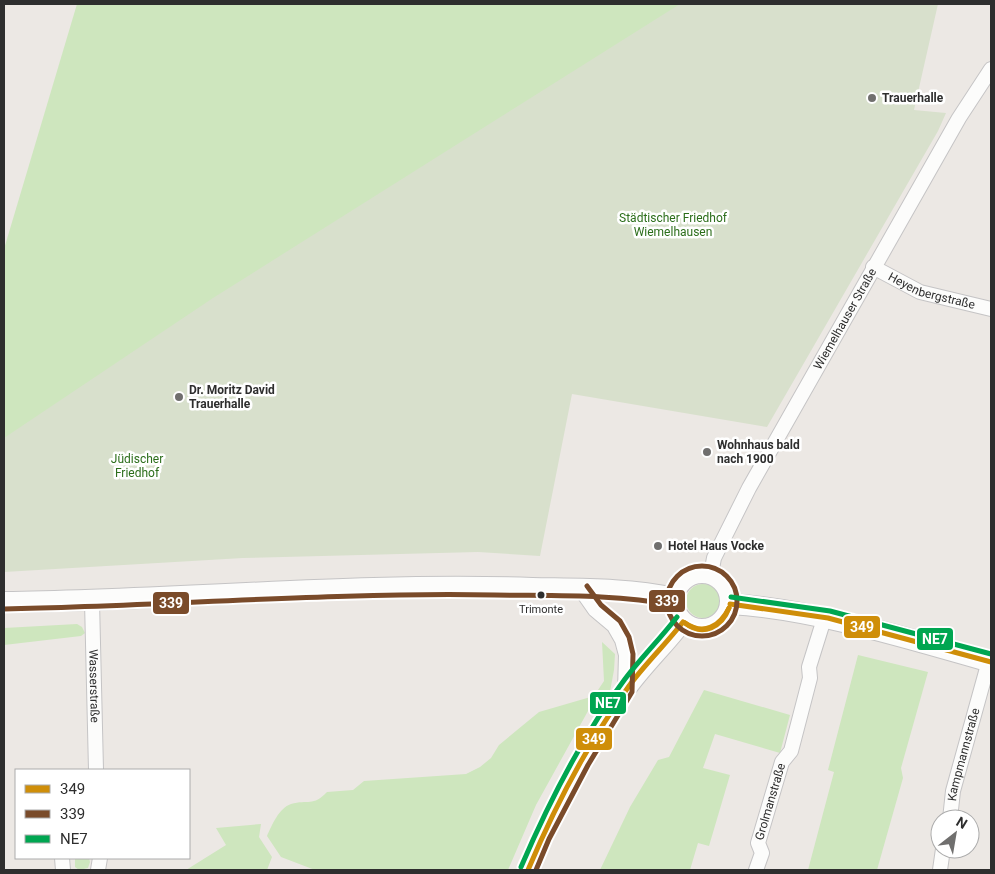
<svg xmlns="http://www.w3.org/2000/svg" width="995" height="874" font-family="Roboto,sans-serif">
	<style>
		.green { fill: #cee6be }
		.cemetery { fill: #d8e0cc }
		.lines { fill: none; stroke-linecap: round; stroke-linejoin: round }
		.minor-casing { stroke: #c5c4c5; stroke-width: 16 }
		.tertiary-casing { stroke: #c5c4c5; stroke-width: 20 }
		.secondary-casing { stroke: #c5c4c5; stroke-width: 22 }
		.minor { stroke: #fcfcfb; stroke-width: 14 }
		.tertiary { stroke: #fcfcfb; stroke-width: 18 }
		.secondary { stroke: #fcfcfb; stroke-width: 20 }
		.bus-1-casing { stroke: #fff; stroke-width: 9 }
		.bus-2-casing { stroke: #fff; stroke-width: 9 }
		.bus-3-casing { stroke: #fff; stroke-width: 9 }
		.bus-1 { stroke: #cf8e09; stroke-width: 5 }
		.bus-2 { stroke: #7a4b2a; stroke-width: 5 }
		.bus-3 { stroke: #00a651; stroke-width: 5 }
		.poi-dot { fill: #706f6e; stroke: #fff; stroke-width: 2 }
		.bus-dot { fill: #2e2e2e; stroke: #fff; stroke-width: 2 }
		.labels { text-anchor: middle; stroke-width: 5; stroke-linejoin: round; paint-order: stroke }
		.bus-label { font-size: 11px; fill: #2e2e2e; stroke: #fff }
		.poi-label { font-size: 12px; font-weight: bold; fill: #2e2e2e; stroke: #fff; text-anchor: start }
		.park-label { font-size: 12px; fill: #2c6e1b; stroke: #fff }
		.street-label { font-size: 12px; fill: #2e2e2e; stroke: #fff }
		.line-badge { stroke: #fff; stroke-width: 2 }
		.badge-label { font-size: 14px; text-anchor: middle; font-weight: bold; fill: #fff }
	</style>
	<rect width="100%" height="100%" fill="#ece8e4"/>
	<g class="green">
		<path d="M77,4H710L4,445V249Z"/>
		<circle cx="703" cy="601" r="17"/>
		<path d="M77,624L82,627L85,633L81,636L4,645V628Z"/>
		<path d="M602,642L615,654L614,670L609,697L588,711L536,805L508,870H315L281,857L267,836C272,825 279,808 291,804C308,799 313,807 327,792L353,790L364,781L466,774L480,767L491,758L499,745L539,712L594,696L604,681Z"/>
		<path d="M858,655L928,672L901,768L903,778L877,870H808L834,772L828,770Z"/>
		<path d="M704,690L790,715L780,753L715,734L703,768L730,775L709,846L698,843L690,870H600L630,807L658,760L669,757Z"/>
		<path d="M261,824L259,837L272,857L267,870H186L226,845L216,828Z"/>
		<path d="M75,858H89L90,862L88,868L79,870L75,867Z"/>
	</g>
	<path class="cemetery" d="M680,4H938L914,110L946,113L938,131L767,427L572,394L540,556L478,552L243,558L4,572V438L213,298Z"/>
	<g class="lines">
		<defs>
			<g id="minor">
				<path id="s1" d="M873,267L920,292L991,309"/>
				<path id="s2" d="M711,574L714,558L749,488L959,118L991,69"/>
				<path d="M581,590L595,610L614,626L622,640L626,655L625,691"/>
				<path id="s3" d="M92,601L96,770"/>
				<path id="s4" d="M950,819L953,791L989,661"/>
				<path d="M62,858L63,870"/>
				<path d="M98,870L100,858"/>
				<path id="s5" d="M756,870L762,853L758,843L782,762L791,751L810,678L809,667L824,619"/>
				<path d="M940,870L943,849"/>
			</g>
			<path id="tertiary" d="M528,870C553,808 587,748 624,693C641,668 665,646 683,622"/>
			<g id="secondary">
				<circle cx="702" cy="601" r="28"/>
				<path d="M4,602C180,600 356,582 532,588C579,589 628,588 674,598"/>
				<path d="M730,604C814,609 910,639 991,662"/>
			</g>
		</defs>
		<use href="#minor" class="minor-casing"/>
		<use href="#tertiary" class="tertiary-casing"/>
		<use href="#secondary" class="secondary-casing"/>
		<use href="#minor" class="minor"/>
		<use href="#tertiary" class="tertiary"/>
		<use href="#secondary" class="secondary"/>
		<defs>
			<g id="bus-1">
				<path d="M730,604L828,618L991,662"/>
				<path d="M685,623C704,636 720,626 729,608"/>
				<path d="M685,623C703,637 722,627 729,608"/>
				<path d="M528,870C555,806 588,743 629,686C645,664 666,644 683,622"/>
			</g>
			<g id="bus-2">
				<circle cx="702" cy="601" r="35"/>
				<path d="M4,609C168,606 332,592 495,595C555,596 614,594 673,605"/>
				<path d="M536,870L549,839L588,765L632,692L633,654L629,637L620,621L601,605L587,586"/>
			</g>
			<g id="bus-3">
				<path d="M731,597L830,611L991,654"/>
				<path d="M521,867C549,802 582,736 625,679C641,658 660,639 677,617"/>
			</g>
		</defs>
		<use href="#bus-1" class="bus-1-casing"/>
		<use href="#bus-2" class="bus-2-casing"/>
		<use href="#bus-3" class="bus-3-casing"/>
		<use href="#bus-1" class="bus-1"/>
		<use href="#bus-2" class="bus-2"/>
		<use href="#bus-3" class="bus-3"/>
	</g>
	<g class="poi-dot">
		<circle cx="872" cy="98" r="5"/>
		<circle cx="179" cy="397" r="5"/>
		<circle cx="707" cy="452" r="5"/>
		<circle cx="658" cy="546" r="5"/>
	</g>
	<circle class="bus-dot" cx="541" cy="595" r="4.5"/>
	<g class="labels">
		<g class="bus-label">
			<text x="541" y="613">Trimonte</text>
		</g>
		<g class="poi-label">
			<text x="882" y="102">Trauerhalle</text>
			<text x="189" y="394">Dr. Moritz David<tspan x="189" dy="14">Trauerhalle</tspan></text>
			<text x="717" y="449">Wohnhaus bald<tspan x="717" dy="14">nach 1900</tspan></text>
			<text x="668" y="550">Hotel Haus Vocke</text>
		</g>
		<g class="park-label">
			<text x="673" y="222">Städtischer Friedhof<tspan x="673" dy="14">Wiemelhausen</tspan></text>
			<text x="137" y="463">Jüdischer<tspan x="137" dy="14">Friedhof</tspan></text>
		</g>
		<g class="street-label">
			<text dy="4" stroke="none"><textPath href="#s1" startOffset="64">Heyenbergstraße</textPath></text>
			<text dy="4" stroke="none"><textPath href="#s2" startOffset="289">Wiemelhauser Straße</textPath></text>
			<text dy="4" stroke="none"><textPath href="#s3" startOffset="85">Wasserstraße</textPath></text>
			<text dy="4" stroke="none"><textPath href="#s4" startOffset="66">Kampmannstraße</textPath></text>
			<text dy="4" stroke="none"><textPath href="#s5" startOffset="72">Grolmanstraße</textPath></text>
		</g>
	</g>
	<g class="line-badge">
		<rect x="648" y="589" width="38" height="24" rx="5" fill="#7a4b2a"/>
		<rect x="152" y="591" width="38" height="24" rx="5" fill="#7a4b2a"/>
		<rect x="843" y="615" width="38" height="24" rx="5" fill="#cf8e09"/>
		<rect x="916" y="627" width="38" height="24" rx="5" fill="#00a651"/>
		<rect x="589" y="691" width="38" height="24" rx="5" fill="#00a651"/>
		<rect x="575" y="727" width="38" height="24" rx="5" fill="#cf8e09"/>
	</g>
	<g class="badge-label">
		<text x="667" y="606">339</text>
		<text x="171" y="608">339</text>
		<text x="862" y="632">349</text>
		<text x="935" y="644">NE7</text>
		<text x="608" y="708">NE7</text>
		<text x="594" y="744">349</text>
	</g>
	<rect width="995" height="874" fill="none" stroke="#2e2e2e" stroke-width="10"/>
	<rect x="15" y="769" width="175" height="90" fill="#ffffff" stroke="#ababab"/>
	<rect x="25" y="785" width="25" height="8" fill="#cf8e09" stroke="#ababab"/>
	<text x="60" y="794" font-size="15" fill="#2e2e2e">349</text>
	<rect x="25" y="810" width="25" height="8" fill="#7a4b2a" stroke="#ababab"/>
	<text x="60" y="819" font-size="15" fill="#2e2e2e">339</text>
	<rect x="25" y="835" width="25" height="8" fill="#00a651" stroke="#ababab"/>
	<text x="60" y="844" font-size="15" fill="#2e2e2e">NE7</text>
	<g transform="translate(955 834) rotate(31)"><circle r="24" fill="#ffffff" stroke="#ababab"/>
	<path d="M0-4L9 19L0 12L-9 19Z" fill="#706f6e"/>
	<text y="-8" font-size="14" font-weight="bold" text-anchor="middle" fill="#2e2e2e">N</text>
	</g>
</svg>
